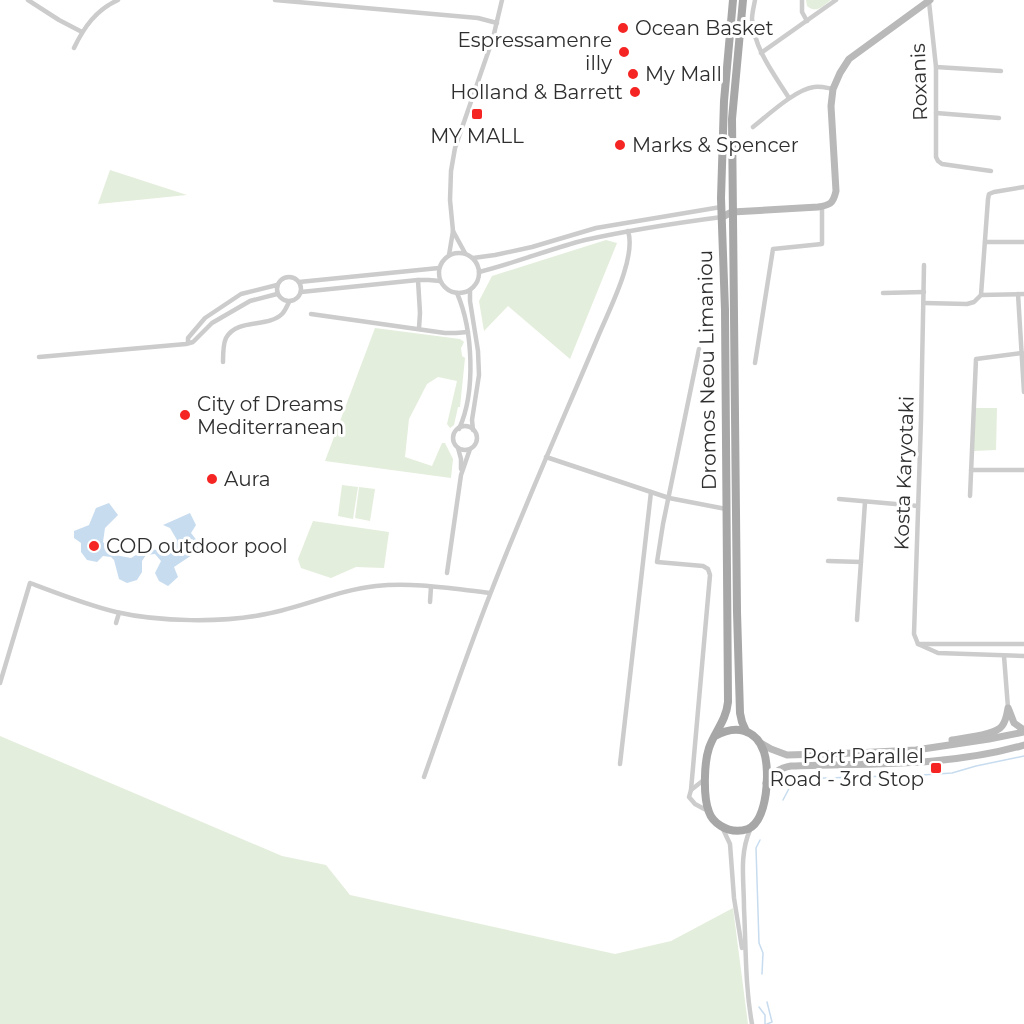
<svg xmlns="http://www.w3.org/2000/svg" width="1024" height="1024" font-family="Montserrat,sans-serif">
	<style>
		.green { fill: #e4eedc }
		.water { fill: #c7dcef }
		.lines { fill: none; stroke-linecap: round; stroke-linejoin: round }
		.stream { stroke: #c7dcef; stroke-width: 1.5 }
		.street { stroke: #ccc; stroke-width: 4.5 }
		.secondary { stroke: #b9b9b9; stroke-width: 7 }
		.primary { stroke: #a7a7a7; stroke-width: 8 }
		.poi-dot { fill: #f52523; stroke: #fff; stroke-width: 2 }
		.labels { text-anchor: middle; stroke-width: 6; stroke-linejoin: round; paint-order: stroke }
		.poi-label { font-size: 20px; fill: #2f2f2f; stroke: #fff; text-anchor: start }
		.street-label { font-size: 20px; fill: #2f2f2f; stroke: #fff }
	</style>
	<rect width="100%" height="100%" fill="#fff"/>
	<g class="green">
		<path d="M806,0H831C823,6 816,14 807,6Z"/>
		<path d="M110,170L187,195L98,204Z"/>
		<path d="M606,240L617,243L570,359L508,306L484,331L479,301L492,276Z"/>
		<path d="M375,328L460,339L464,342L461,348L462,356L465,358L460,407H458L454,425L450,428L447,424L457,381L438,377L427,384L409,419L405,457L432,466L442,443H445L453,459L451,478L325,461Z"/>
		<path d="M974,408H997L996,450L973,451Z"/>
		<path d="M342,485L358,487L353,519L338,516Z"/>
		<path d="M359,487L375,489L370,521L355,518Z"/>
		<path d="M313,521L389,532L384,568L356,567L331,578L301,568L298,559Z"/>
		<path d="M0,736L282,856L326,865L350,895L615,954L671,941L733,908L748,1024H0Z"/>
	</g>
	<path class="water" d="M109,503L118,515L105,528L103,542L115,555L131,558C144,550 150,546 166,553L174,549L177,540L170,528L163,525L190,513L196,525L191,533L198,542V551L174,567L178,577L168,586L159,581L155,573L161,561L155,554L146,555L142,561V572L137,580L127,583L119,579L114,560L111,557L103,556L97,562L87,560L81,552V543L74,538V531L89,525L96,508Z"/>
	<g class="lines">
		<g class="stream">
			<path d="M783,800L794,779L922,775L952,773L976,766L1024,756"/>
			<path d="M760,840L756,848L759,943L763,953L762,974"/>
			<path d="M767,1002L772,1022L767,1024"/>
			<path d="M759,1007L765,1015V1024"/>
		</g>
		<g class="street">
			<path d="M28,0L59,20L82,32"/>
			<path d="M275,0L478,18L497,23"/>
			<path d="M755,0C754,6 752,13 752,19C754,49 774,74 789,98"/>
			<path d="M802,0V12L807,21"/>
			<path d="M929,2L936,67V157L938,161L942,164L991,171"/>
			<path d="M74,48C84,27 96,10 118,0"/>
			<path d="M761,53L836,0"/>
			<path d="M936,67L1001,71"/>
			<path d="M936,113L999,118"/>
			<path d="M753,127C768,115 796,89 814,87C821,86 827,88 833,89"/>
			<path d="M453,231L465,253"/>
			<path d="M985,242H1024"/>
			<circle cx="459" cy="273" r="20"/>
			<path d="M449,255L453,231L450,200L451,171L455,148L493,38L502,0"/>
			<path d="M473,258L495,255L532,247L596,228L721,207"/>
			<path d="M479,272C515,263 550,249 585,240C630,230 676,223 722,217"/>
			<circle cx="289" cy="289" r="12"/>
			<path d="M418,280L420,313L419,328"/>
			<path d="M299,282L439,268"/>
			<path d="M470,290V301L478,351L479,375L472,420L473,430"/>
			<path d="M301,292L418,280H429L440,281"/>
			<path d="M457,293C473,330 476,392 459,429"/>
			<path d="M883,293L924,292"/>
			<path d="M1018,294L1024,392"/>
			<path d="M981,295L1024,294"/>
			<path d="M924,303L967,304L974,302L981,295L988,199L989,194L994,192L1024,187"/>
			<path d="M311,314L445,333H456L468,332"/>
			<path d="M188,342V338L205,318L241,294L277,285"/>
			<path d="M699,349L663,524L657,562L703,566L708,569L710,575L691,790L689,797L695,804L708,811"/>
			<path d="M39,357L186,344L193,342L212,323L250,301L277,294"/>
			<path d="M223,362C223,355 223,344 226,338C237,318 268,328 282,314C285,311 287,306 289,302"/>
			<path d="M755,363L773,249L822,244V206"/>
			<circle cx="465" cy="438" r="12"/>
			<path d="M458,448L461,459V469"/>
			<path d="M546,457L669,498L726,509"/>
			<path d="M971,470H1024"/>
			<path d="M970,496L976,359L1022,353"/>
			<path d="M839,499L918,506"/>
			<path d="M828,561L861,562"/>
			<path d="M447,573L461,475L470,449"/>
			<path d="M430,602L431,587"/>
			<path d="M857,620L865,502"/>
			<path d="M116,623L119,613"/>
			<path d="M918,644L914,634L921,420L924,265"/>
			<path d="M918,644L938,653L1024,656"/>
			<path d="M919,644H1024"/>
			<path d="M1004,656L1008,708"/>
			<path d="M0,683L30,583C59,594 87,605 116,612C159,622 223,623 266,614C304,607 338,590 376,586C414,582 453,589 490,593"/>
			<path d="M620,764L651,492"/>
			<path d="M424,777C446,715 467,653 491,592C524,507 561,424 597,339C607,314 637,258 628,231"/>
			<path d="M691,790L705,779"/>
			<path d="M722,827L730,844L734,898L742,948"/>
			<path d="M750,830C739,855 744,881 744,908C746,947 745,985 752,1024"/>
		</g>
		<g class="secondary">
			<path d="M722,217L732,212L818,207C830,205 833,204 836,191L831,106L833,89L840,73L849,59L930,0"/>
			<path d="M1009,710L1014,723L1024,730"/>
			<path d="M952,740C964,738 996,735 1002,726C1006,721 1007,714 1008,708"/>
			<path d="M759,742L771,749L787,755L854,753L916,750L989,739L1024,732"/>
			<path d="M766,783C772,773 779,768 791,766C867,763 950,767 1024,745"/>
		</g>
		<g class="primary">
			<path d="M743,0L732,119L737,612L740,713L742,722L746,731"/>
			<path d="M715,736C735,725 756,728 764,752C770,770 768,820 748,829C739,832 729,831 721,826C716,823 711,818 709,812C703,797 704,763 709,748C715,731 726,721 728,702L725,310L721,198L724,101L733,0"/>
		</g>
	</g>
	<g class="poi-dot">
		<circle cx="623" cy="28" r="6"/>
		<circle cx="624" cy="52" r="6"/>
		<circle cx="633" cy="74" r="6"/>
		<circle cx="635" cy="92" r="6"/>
		<rect x="471" y="108" width="12" height="12" rx="3"/>
		<circle cx="620" cy="145" r="6"/>
		<circle cx="185" cy="415" r="6"/>
		<circle cx="212" cy="479" r="6"/>
		<circle cx="94" cy="546" r="6"/>
		<rect x="930" y="762" width="12" height="12" rx="3"/>
	</g>
	<g class="labels">
		<g class="poi-label">
			<text x="635" y="35">Ocean Basket</text>
			<text x="612" y="47" text-anchor="end">Espressamenre<tspan x="612" dy="23">illy</tspan></text>
			<text x="645" y="81">My Mall</text>
			<text x="623" y="99" text-anchor="end">Holland &amp; Barrett</text>
			<text x="477" y="143" text-anchor="middle">MY MALL</text>
			<text x="632" y="152">Marks &amp; Spencer</text>
			<text x="197" y="411">City of Dreams<tspan x="197" dy="23">Mediterranean</tspan></text>
			<text x="224" y="486">Aura</text>
			<text x="106" y="553">COD outdoor pool</text>
			<text x="924" y="763" text-anchor="end">Port Parallel<tspan x="924" dy="23">Road - 3rd Stop</tspan></text>
		</g>
		<g class="street-label">
			<text transform="translate(919 82) rotate(-92)" y="7">Roxanis</text>
			<text transform="translate(707 370) rotate(-91)" y="7">Dromos Neou Limaniou</text>
			<text transform="translate(904 473) rotate(-88)" y="7">Kosta Karyotaki</text>
		</g>
	</g>
</svg>
